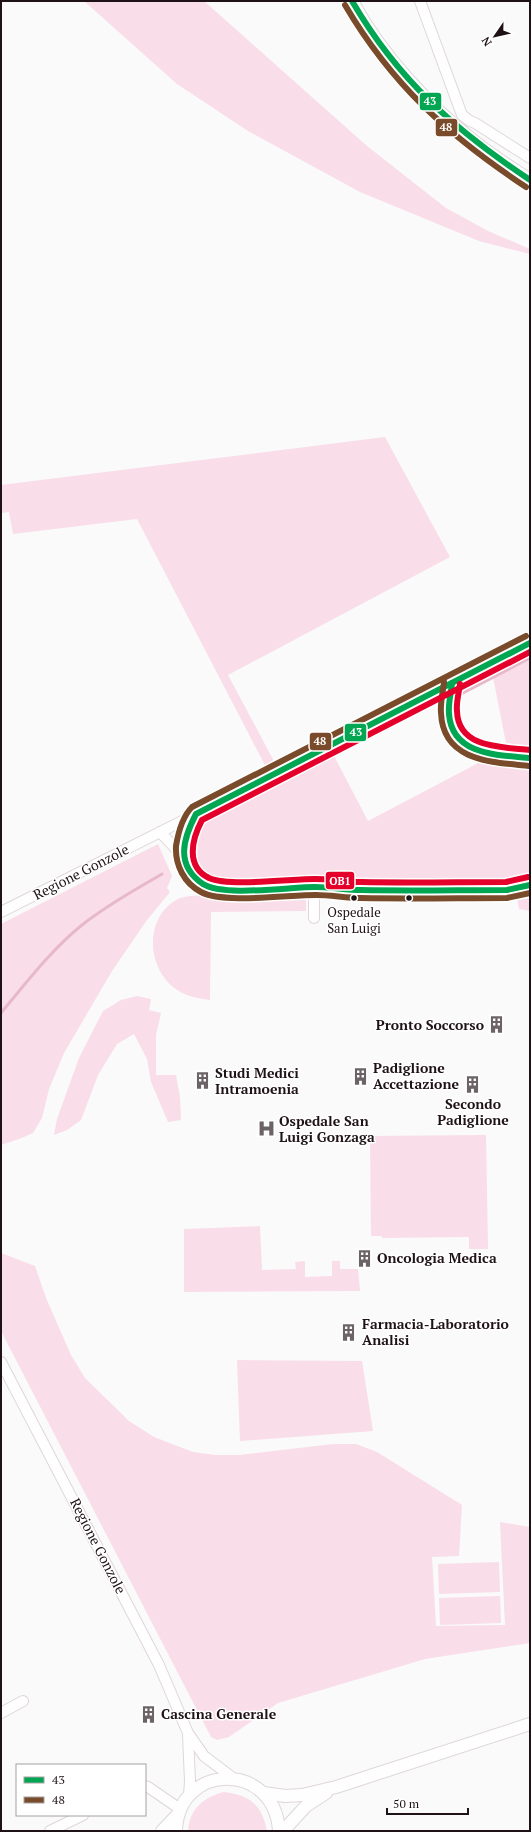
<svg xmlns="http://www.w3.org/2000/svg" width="531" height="1832" font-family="'PT Serif',serif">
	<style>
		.green { fill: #f9dde8 }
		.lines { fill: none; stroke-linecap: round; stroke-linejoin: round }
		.stream { stroke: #e7b8ca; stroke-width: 3 }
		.minor-casing { stroke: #dfd6da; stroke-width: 12 }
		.tertiary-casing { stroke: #dfd6da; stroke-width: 14 }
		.minor { stroke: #fefefe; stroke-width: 10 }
		.tertiary { stroke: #fefefe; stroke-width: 12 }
		.bus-1-casing { stroke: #fff; stroke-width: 9 }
		.bus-2-casing { stroke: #fff; stroke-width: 9 }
		.bus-3-casing { stroke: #fff; stroke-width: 9 }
		.bus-1 { stroke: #00a651; stroke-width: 6 }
		.bus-2 { stroke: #7a4b2a; stroke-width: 6 }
		.bus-3 { stroke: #e4002b; stroke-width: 6 }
		.bus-dot { fill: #1f1217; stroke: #fff; stroke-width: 1.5 }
		.labels { text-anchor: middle; stroke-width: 3; stroke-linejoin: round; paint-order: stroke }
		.bus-label { font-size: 13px; fill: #1f1217; stroke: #fff }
		.street-label { font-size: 14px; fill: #1f1217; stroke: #fff }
		.poi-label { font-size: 14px; font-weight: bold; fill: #1f1217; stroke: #fff; text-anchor: start }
		.line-badge { stroke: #fff; stroke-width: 1.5 }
		.badge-label { font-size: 11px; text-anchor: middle; font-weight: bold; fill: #fff }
	</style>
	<rect width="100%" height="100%" fill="#fafafa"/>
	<g class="green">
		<path d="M84,1H204L367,146L446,208L488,231L530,249V254L479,241L360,192L248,131L177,84Z"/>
		<path d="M385,437L450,557L228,675L277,767L268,771L137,519L13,534L9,512L1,513V485Z"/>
		<path d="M530,658V746L506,743L493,677Z"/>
		<path d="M332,752L368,821L484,760L514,762L530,766V879L514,883L223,884C204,879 186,867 190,845C191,834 198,825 204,817Z"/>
		<path d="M158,844L172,876L167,888L170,892L147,920L112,971L64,1053L49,1089L42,1118L33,1133L19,1139L1,1145V924Z"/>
		<path d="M306,895V911L211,912L210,1000C196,998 184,996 173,987C146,965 145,916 178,899C193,892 236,897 254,897C271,897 288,896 306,895Z"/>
		<path d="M530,895V911L519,909L517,899Z"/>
		<path d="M137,996L151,999L149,1010L161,1013L156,1035V1075H176L180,1097L181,1120L168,1122L151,1082L147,1059L134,1034L117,1044L98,1075L81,1120L67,1130L54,1135L57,1119L79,1058L103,1011L121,1000Z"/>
		<path d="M486,1135L488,1249H469V1237L382,1238V1236H371L370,1136Z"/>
		<path d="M260,1226L262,1270L296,1269L295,1262L305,1261V1277L332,1276V1261H340V1269H358L360,1291L184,1292V1229Z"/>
		<path d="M1,1253L35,1266L46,1298L71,1355L85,1378L129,1421L154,1437L193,1452L215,1455H239L333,1444H356L377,1452L462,1505L459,1556L432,1557L436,1626L505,1625L500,1522L530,1527V1643L425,1659L278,1703L229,1737L217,1740L211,1737L1,1331Z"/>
		<path d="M237,1360L362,1361L373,1431L240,1441Z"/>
		<path d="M499,1562L500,1592L439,1594L438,1564Z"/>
		<path d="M500,1596L501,1623L440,1625L439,1598Z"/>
		<path d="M224,1792C250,1795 262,1805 267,1831H188C189,1809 204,1797 224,1792Z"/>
	</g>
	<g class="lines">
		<g class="stream">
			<path d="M463,693L530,658"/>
			<path d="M1,1013C26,983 51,950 82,925C107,905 135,890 162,874"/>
		</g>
		<defs>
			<g id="minor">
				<path d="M420,1L462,115L470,121L475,123L530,158"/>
				<path d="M452,683C451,694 447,706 449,717C456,758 498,754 530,758"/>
				<path d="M196,814L188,829L183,844L186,862L194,877L207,886L223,888L314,887L360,890H507L530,885"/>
				<path d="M160,832L177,850L184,859"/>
				<path d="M314,887V918"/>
				<path d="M1,912L196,814L530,643"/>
				<path d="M1,1362L159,1665L188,1733L204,1756L233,1778"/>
				<path d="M1,1713L23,1701"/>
				<path d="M188,1735L190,1781L189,1796"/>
				<path d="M145,1786L148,1787L180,1809"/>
				<path d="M50,1831L83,1815"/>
			</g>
			<g id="tertiary">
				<path d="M352,1C380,53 428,106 475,142C492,156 512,168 530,180"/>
				<path d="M264,1793L285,1796L302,1795L336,1787L530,1724"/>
				<path d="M162,1831L179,1813"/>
				<path d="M176,1831C178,1762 275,1761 279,1831"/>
				<path d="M283,1831L306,1806L326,1793"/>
			</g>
		</defs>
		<use href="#minor" class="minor-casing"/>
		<use href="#tertiary" class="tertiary-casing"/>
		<use href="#minor" class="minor"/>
		<use href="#tertiary" class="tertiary"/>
		<defs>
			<g id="bus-1">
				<path d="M352,1C398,80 455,130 530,180"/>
				<path d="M530,643L196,814C183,839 175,865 203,884C223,897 290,887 315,887C330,887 346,890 361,890C409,891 458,890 507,890L530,885"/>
				<path d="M452,683C451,693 448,704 449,714C452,756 499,755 530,758"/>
			</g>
			<g id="bus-2">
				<path d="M345,5C392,85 449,136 526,187"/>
				<path d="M526,636L192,807C183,816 178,834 176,846C175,865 184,883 201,892C223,904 288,895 316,895C331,895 346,898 361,898C410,899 458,898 507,898L530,893"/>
				<path d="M444,682C443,692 440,703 441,713C443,762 493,762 529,766"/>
			</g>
			<g id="bus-3">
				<path d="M460,684C459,693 456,702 457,711C458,749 503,747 530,750"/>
				<path d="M528,877L506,882C458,882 409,883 361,882C345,882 330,879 315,879C291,879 229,887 209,878C185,866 192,839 202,820L530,652"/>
			</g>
		</defs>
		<use href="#bus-1" class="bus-1-casing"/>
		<use href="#bus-2" class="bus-2-casing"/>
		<use href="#bus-3" class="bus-3-casing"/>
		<use href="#bus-1" class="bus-1"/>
		<use href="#bus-2" class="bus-2"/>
		<use href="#bus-3" class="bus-3"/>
	</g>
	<defs>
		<symbol id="building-bare" viewBox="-9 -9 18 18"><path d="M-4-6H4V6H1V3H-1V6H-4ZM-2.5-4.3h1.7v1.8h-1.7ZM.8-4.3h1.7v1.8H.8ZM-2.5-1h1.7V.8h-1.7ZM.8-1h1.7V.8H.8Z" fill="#6c6366" stroke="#fff" stroke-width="2.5" paint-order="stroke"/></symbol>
		<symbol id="hospital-bare" viewBox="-9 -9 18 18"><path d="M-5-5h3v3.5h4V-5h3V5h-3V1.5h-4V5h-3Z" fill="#6c6366" stroke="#fff" stroke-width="2.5" paint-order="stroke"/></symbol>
	</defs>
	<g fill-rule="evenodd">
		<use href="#building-bare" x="484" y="1012" width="25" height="25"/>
		<use href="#building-bare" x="348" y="1064" width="25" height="25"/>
		<use href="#building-bare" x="190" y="1068" width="25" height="25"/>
		<use href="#building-bare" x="460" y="1072" width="25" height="25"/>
		<use href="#hospital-bare" x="254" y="1116" width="25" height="25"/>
		<use href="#building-bare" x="352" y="1246" width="25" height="25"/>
		<use href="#building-bare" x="336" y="1320" width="25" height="25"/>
		<use href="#building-bare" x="136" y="1702" width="25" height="25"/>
	</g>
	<g class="bus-dot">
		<circle cx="354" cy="898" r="3.5"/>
		<circle cx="409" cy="898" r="3.5"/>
	</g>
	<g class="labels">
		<g class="bus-label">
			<text x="354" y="917">Ospedale<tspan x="354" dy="16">San Luigi</tspan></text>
		</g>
		<g class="street-label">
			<text transform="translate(81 872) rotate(-27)" y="5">Regione Gonzole</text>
			<text transform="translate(98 1546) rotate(63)" y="5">Regione Gonzole</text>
		</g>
		<g class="poi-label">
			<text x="484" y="1030" text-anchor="end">Pronto Soccorso</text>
			<text x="373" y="1073">Padiglione<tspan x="373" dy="16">Accettazione</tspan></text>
			<text x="215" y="1078">Studi Medici<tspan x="215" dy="16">Intramoenia</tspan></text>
			<text x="473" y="1109" text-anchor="middle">Secondo<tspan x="473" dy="16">Padiglione</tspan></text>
			<text x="279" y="1126">Ospedale San<tspan x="279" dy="16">Luigi Gonzaga</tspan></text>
			<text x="377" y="1263">Oncologia Medica</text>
			<text x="362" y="1329">Farmacia-Laboratorio<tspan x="362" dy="16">Analisi</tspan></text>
			<text x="161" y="1719">Cascina Generale</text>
		</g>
	</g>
	<g class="line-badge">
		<rect x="419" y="92" width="23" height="19" rx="4" fill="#00a651"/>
		<rect x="435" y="118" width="23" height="19" rx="4" fill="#7a4b2a"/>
		<rect x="344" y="723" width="23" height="19" rx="4" fill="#00a651"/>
		<rect x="309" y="732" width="23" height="19" rx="4" fill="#7a4b2a"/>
		<rect x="325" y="871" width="30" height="19" rx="4" fill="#e4002b"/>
	</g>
	<g class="badge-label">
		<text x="430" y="105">43</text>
		<text x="446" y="131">48</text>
		<text x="356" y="736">43</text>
		<text x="320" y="745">48</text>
		<text x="340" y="885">OB1</text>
	</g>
	<rect width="531" height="1832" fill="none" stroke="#1f1217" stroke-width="4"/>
	<rect x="16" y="1764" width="130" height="52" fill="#ffffff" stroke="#a5a0a2"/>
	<rect x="24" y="1777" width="20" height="6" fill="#00a651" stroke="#a5a0a2"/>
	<text x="52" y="1784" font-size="12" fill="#1f1217">43</text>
	<rect x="24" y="1797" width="20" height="6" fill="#7a4b2a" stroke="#a5a0a2"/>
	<text x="52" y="1804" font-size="12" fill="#1f1217">48</text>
	<g transform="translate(495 36) rotate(236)" stroke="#ffffff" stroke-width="3" paint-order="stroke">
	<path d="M0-3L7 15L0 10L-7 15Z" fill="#1f1217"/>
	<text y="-6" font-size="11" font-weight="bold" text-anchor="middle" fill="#1f1217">N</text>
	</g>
	<path d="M387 1808v6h81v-6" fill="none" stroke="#1f1217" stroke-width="2"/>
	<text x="393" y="1808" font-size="12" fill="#1f1217" stroke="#ffffff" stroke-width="3" paint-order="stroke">50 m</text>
</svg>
